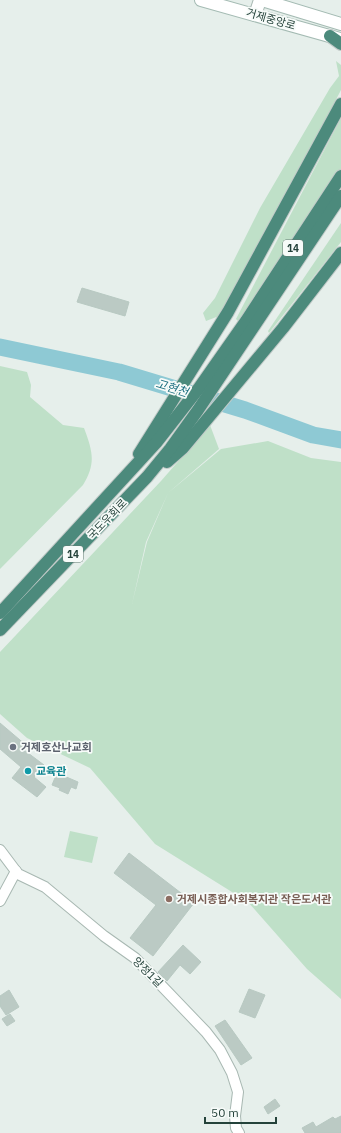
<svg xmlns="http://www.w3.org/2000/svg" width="341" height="1133" font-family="'IBM Plex Sans','Noto Sans KR',sans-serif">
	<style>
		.green { fill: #bfe0c8 }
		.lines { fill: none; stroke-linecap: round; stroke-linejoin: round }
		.river { stroke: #8ec9d4; stroke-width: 17 }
		.building { fill: #bbcac4; stroke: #b8c9c2 }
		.minor-casing { stroke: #a8b8b2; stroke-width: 12 }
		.tertiary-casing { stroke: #a8b8b2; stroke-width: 14 }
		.secondary-casing { stroke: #a4bbb3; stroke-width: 14 }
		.trunk-casing { stroke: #c2cac8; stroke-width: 14 }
		.minor { stroke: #fff; stroke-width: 10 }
		.tertiary { stroke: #fff; stroke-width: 12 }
		.secondary { stroke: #fff; stroke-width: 12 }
		.trunk { stroke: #4c8a7c; stroke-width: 12 }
		.worship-dot { fill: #6b7280; stroke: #f7fbf9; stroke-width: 1.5 }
		.culture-dot { fill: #0f9aa8; stroke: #f7fbf9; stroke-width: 1.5 }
		.education-dot { fill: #8d6e63; stroke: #f7fbf9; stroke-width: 1.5 }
		.labels { text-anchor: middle; stroke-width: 3.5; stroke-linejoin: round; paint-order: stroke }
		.shield { fill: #f7fbf9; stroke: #637a73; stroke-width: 1 }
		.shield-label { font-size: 10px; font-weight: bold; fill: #24423a }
		.street-label { font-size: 11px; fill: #24423a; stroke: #f7fbf9 }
		.worship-label { font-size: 11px; font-weight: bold; fill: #5b616d; stroke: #f7fbf9; text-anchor: start }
		.culture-label { font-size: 11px; font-weight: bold; fill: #0d838f; stroke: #f7fbf9; text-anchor: start }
		.education-label { font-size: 11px; font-weight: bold; fill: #785e54; stroke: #f7fbf9; text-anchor: start }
		.water-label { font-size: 12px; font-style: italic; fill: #1c6f80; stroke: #f7fbf9 }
	</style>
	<rect width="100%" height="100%" fill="#e6efeb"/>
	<g class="green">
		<path d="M336,61L341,65V90L227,308L219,316L206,321L203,313L215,298L260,208L330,88L339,76Z"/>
		<path d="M341,118V169L240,321H238L236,319Z"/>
		<path d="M341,223V242L269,333L268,331Z"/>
		<path d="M0,366L27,372L31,385L30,397L63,425L84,428C93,452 96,463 83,485L0,569Z"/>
		<path d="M210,425L219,449L168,493L146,542L132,604L147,542L168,493L221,449L268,441L311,458L341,462V999L307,969L248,902L155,844L90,768L27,738L0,714V652L161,481Z"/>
		<path d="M70,831L98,837L92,863L64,857Z"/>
	</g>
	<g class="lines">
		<path class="river" d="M0,347L119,372L245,410L313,435L341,440"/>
	</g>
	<g class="building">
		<path d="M82,288L129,302L125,316L77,302Z"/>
		<path d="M0,723L27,746L24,750L44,765L34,777L46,787L37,797L12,778L21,767L0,749Z"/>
		<path d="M57,773L78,782L76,789L71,787L68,794L59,790L60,788L52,785Z"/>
		<path d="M129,853L194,903L153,956L130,938L156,905L114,873Z"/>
		<path d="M183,945L201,962L190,974L180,965L167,981L158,972Z"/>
		<path d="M249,989L265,995L255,1018L239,1012Z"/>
		<path d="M9,990L19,1007L6,1015L0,1006V996Z"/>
		<path d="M10,1014L15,1021L7,1026L2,1019Z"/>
		<path d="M225,1020L252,1058L241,1065L215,1026Z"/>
		<path d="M275,1099L280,1106L268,1114L264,1107Z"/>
		<path d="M341,1116V1133H305L302,1128L313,1122L316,1127L333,1117L335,1119Z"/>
	</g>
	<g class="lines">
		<defs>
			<g id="minor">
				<path d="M0,850L18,874L45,887L104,936L135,958L206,1032L220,1050L232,1073L238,1092L235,1116L236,1128L239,1133"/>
				<path d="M0,901L16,871"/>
			</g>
			<path id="tertiary" d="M255,15L260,0"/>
			<g id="secondary">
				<path d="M201,0L340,39"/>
				<path d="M262,0L341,24"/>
			</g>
			<g id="trunk">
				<path d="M330,36L341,44"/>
				<path d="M139,454L228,312L341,104"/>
				<path d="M167,462L183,448L283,328L341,253"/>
				<path d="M0,613L156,443L199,388L246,321L341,176"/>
				<path d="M0,630L147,477L170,449L198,410L341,196"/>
			</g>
		</defs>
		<use href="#minor" class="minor-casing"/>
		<use href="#tertiary" class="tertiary-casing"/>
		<use href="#secondary" class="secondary-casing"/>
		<use href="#trunk" class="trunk-casing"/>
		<use href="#minor" class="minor"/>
		<use href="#tertiary" class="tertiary"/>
		<use href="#secondary" class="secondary"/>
		<use href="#trunk" class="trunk"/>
	</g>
	<circle class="worship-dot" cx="13" cy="747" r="4"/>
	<circle class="culture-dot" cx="28" cy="771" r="4"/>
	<circle class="education-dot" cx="169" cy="899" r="4"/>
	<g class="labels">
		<g class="shield">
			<rect x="283" y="240" width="20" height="16" rx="3"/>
			<rect x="63" y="546" width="20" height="16" rx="3"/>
		</g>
		<g class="shield-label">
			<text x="293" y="252">14</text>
			<text x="73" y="558">14</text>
		</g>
		<g class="street-label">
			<text transform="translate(271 19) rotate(16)" y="4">거제중앙로</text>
			<text transform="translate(107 519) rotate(-46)" y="4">국도우회로</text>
			<text transform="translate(148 972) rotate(45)" y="4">양정1길</text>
		</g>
		<g class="worship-label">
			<text x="21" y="751">거제호산나교회</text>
		</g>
		<g class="culture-label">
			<text x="36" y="775">교육관</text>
		</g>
		<g class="education-label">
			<text x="177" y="903">거제시종합사회복지관 작은도서관</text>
		</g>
		<g class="water-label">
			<text transform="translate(172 388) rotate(17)" y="4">고현천</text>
		</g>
	</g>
	<path d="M205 1117v6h71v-6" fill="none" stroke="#24423a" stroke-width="2"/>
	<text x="211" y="1117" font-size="12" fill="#24423a" stroke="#f7fbf9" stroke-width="3" paint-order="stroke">50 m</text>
</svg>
